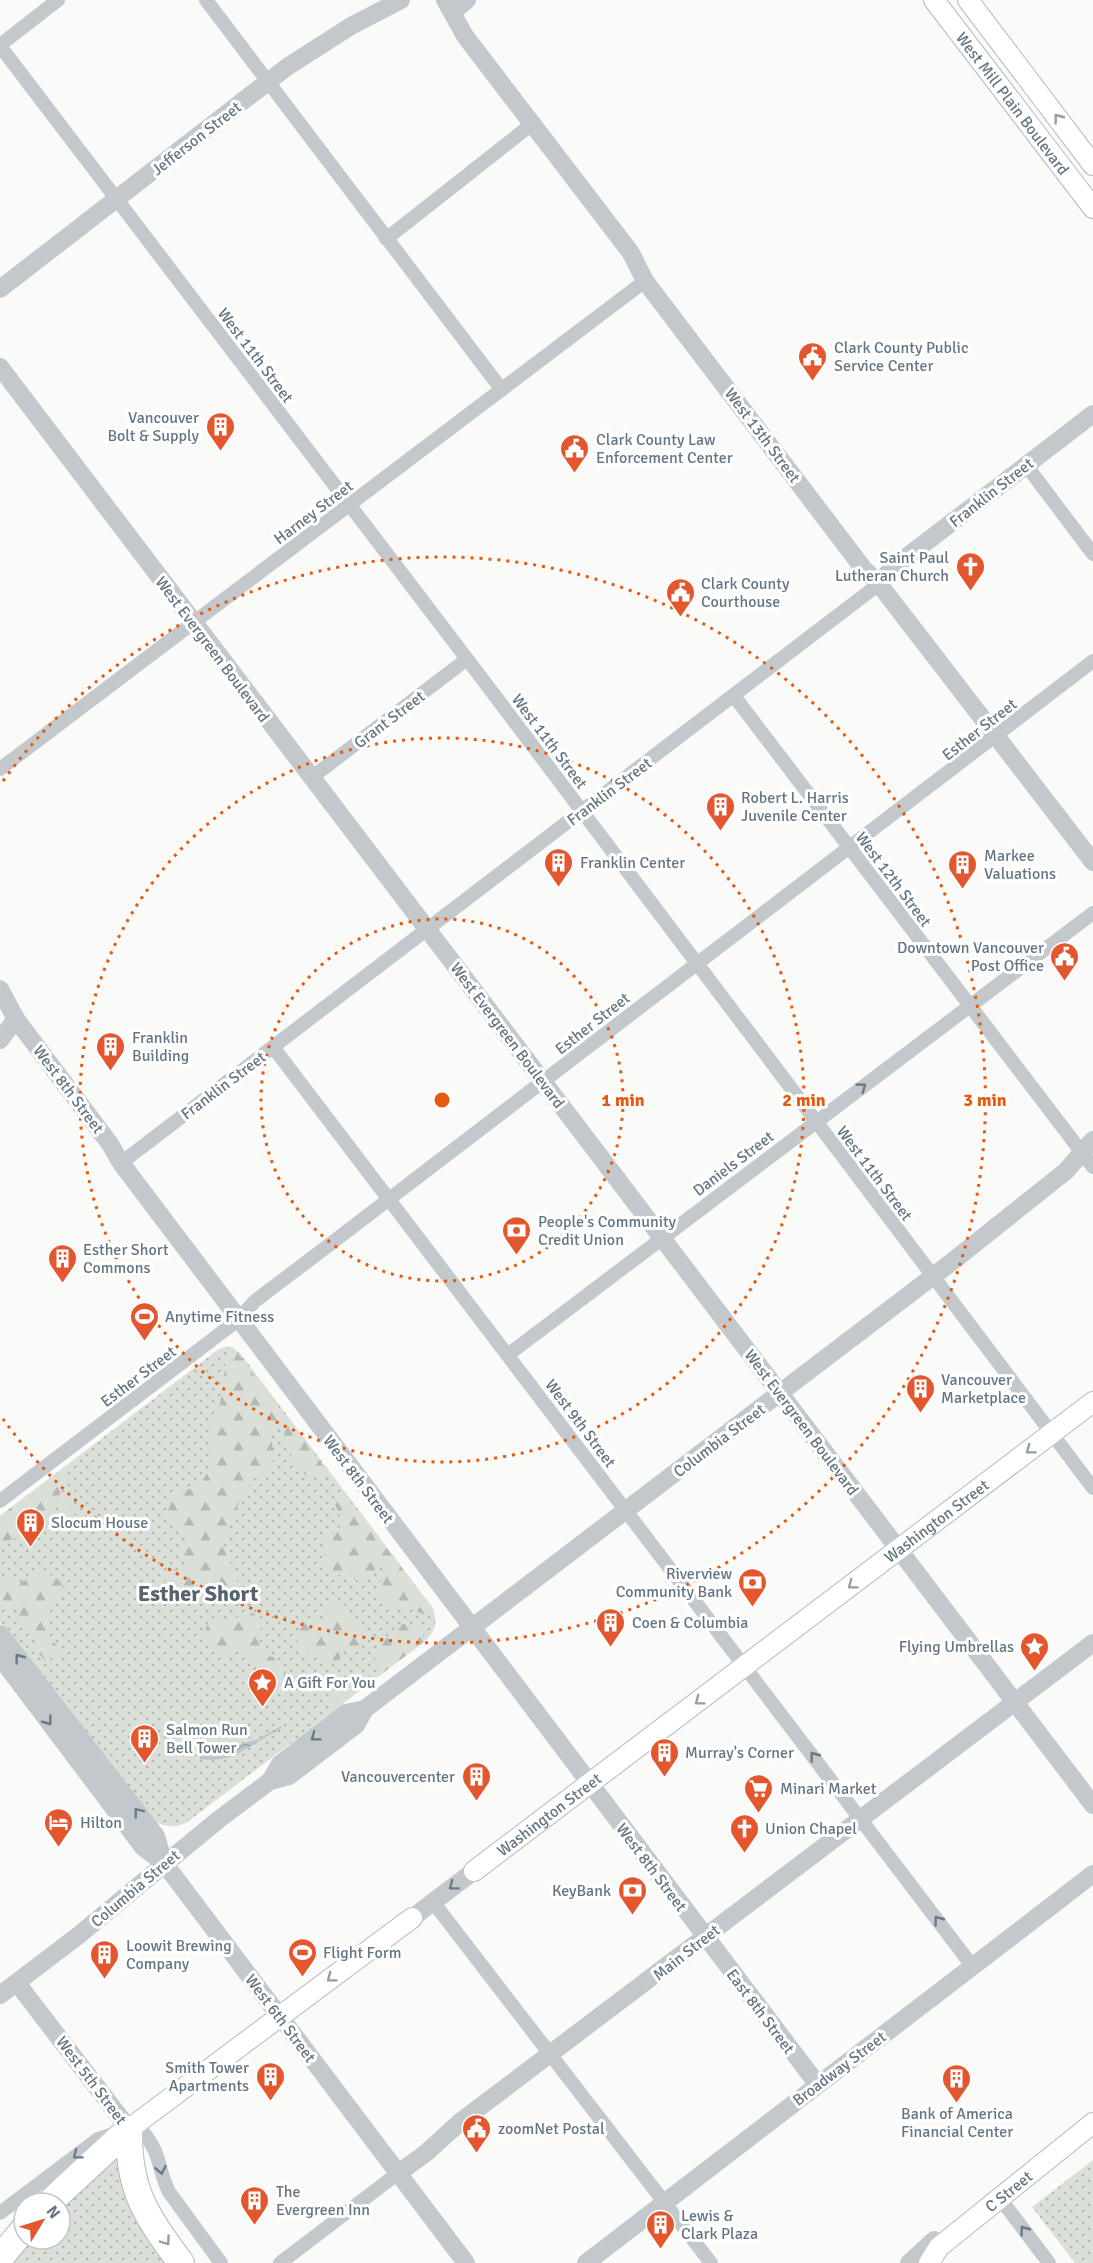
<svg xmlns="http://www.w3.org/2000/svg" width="1093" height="2263" font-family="Signika,sans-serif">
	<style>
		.grass { fill: url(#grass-dots) }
		.forest { fill: url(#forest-firs) }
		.garden { fill: #dadfd7 }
		.water { fill: url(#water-waves) }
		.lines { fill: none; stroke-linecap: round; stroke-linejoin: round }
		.secondary-casing { stroke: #b3babf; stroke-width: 22 }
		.motorway-casing { stroke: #b4b9bd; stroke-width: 28 }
		.minor { stroke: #c3c8cc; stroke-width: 14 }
		.tertiary { stroke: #c3c8cc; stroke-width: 18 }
		.secondary { stroke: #fff; stroke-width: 20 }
		.motorway { stroke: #fff; stroke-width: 26 }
		.oneway { stroke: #939fa8 }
		.oneway2 { stroke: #6a7a87 }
		.ring { fill: none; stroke: #e8590c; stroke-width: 3; stroke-dasharray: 3 6 }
		.labels { text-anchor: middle; stroke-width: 6; stroke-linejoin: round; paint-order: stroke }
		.street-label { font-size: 16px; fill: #657683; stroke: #fff }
		.poi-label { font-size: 16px; fill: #657683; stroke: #fff; text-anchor: start }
		.district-label { font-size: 22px; font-weight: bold; fill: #57646e; stroke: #fff }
		.centre { fill: #e8590c; stroke: #fff; stroke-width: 3 }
		.ring-label { font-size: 18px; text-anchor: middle; font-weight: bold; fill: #e8590c; stroke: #fff; stroke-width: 6; stroke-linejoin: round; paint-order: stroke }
	</style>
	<defs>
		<pattern id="grass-dots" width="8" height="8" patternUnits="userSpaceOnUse" patternTransform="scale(1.5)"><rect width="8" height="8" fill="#dadfd7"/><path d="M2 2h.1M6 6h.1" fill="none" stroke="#b4b9b4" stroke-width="1.8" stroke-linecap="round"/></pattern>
		<pattern id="forest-firs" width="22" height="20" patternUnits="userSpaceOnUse" patternTransform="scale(1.5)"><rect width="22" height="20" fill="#dadfd7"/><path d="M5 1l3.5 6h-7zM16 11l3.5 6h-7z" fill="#b4b9b4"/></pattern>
		<pattern id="water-waves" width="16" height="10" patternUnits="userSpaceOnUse" patternTransform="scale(1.5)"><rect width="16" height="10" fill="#bbc7cb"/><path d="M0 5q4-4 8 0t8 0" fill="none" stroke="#9ca6aa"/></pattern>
	</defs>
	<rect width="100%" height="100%" fill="#fafaf8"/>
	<g class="grass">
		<path d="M228,1346L240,1353L432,1607C438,1621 436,1630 426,1640L186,1823C171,1829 160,1827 148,1815L0,1622V1516L219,1349Z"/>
		<path d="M119,2153L128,2201L168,2263H7L24,2239H60V2204Z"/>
		<path d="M1093,2160V2263H1075L1032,2207Z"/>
	</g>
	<g class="forest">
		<path d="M233,1347L328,1472L315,1477L305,1475L285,1446L284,1430L278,1426L272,1428C269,1445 278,1452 270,1470C266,1471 261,1473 257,1476C246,1485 222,1532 224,1546C226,1563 240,1566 237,1590L220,1602C203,1597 186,1600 170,1595L165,1580L170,1571L185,1567L184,1560L179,1552L186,1536L167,1516L173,1493L198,1487L210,1469L211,1431L214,1414L220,1405L227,1352Z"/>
		<path d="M62,1469L68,1482L53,1505L56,1514L27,1536L0,1542V1516Z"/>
		<path d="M342,1491L432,1607L435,1614C422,1617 419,1611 407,1608C403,1607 397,1609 393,1608C373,1603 377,1584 386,1573L384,1568H377L366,1582L361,1583L347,1573L334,1576L329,1573L324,1564L326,1538L344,1524L334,1502Z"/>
		<path d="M45,1572L61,1581L64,1591C51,1604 43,1619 47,1638L57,1645L58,1654L46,1661L38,1653L35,1638L22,1628L16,1606L0,1609V1582L8,1578L19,1583Z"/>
		<path d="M337,1601L345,1606L348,1621C359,1624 369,1626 369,1640L355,1650H344L339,1660L328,1663C315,1653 296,1655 296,1633L308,1621L325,1619L327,1606Z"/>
		<path d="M248,1610C269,1623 260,1622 258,1642L266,1656L273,1657L286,1672C270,1712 256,1678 248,1659C246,1655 242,1652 237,1650L222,1658L211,1648L205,1631L209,1620L217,1618L228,1623Z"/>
		<path d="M403,1624H416L422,1627L424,1642L379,1676L373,1656L392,1631Z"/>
		<path d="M373,1680L331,1713L332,1687L339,1683L357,1686Z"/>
	</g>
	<path class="garden" d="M72,1488L77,1495L66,1504L79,1520L90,1512L95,1519L80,1531L56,1500Z"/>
	<path class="water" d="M281,1726L282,1728C254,1742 233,1765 200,1759V1751L216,1752L224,1745H238L258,1739Z"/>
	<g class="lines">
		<defs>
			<g id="secondary">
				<path id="s1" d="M934,0L1093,208"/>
				<path d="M968,0L1093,165"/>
				<path id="s2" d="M474,1871L1093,1402"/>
				<path d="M129,2129L412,1918"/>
				<path id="s3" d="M929,2263L939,2247L1093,2123"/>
			</g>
			<g id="motorway">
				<path d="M129,2129C128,2191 146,2215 181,2263"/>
				<path d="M49,2203L129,2129"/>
				<path d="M0,2258L24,2229"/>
			</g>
		</defs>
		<use href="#secondary" class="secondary-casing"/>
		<use href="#motorway" class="motorway-casing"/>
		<g class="minor">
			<path d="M206,0L502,390"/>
			<path d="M0,45L58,0"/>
			<path d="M0,46L480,676L1093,1488"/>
			<path d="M386,239L532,124"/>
			<path d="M1026,465L1093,554"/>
			<path d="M734,696L1093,1167"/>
			<path d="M0,769L645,281"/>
			<path d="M311,778L467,659"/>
			<path d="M273,1047L973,1967"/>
			<path d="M121,1163L879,584"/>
			<path d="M509,1354L1093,913"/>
			<path d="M0,1501L238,1320L255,1301L325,1248L1093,661"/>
			<path d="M433,1902L711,2263"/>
			<path d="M999,2197L1049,2263"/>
			<path d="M0,2213L98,2139L129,2129L143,2132C162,2155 157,2168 169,2192L221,2263"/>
			<path d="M280,2263L397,2174"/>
		</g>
		<g class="tertiary">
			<path d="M445,0L465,36L631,253L645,281L863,568L879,584L1093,862"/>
			<path d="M453,12L467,0"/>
			<path d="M0,289L287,67L351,26L401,0"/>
			<path d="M0,367L1093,1805"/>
			<path d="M879,584L891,569L1093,414"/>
			<path d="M0,989L16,1019L110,1144L121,1163L818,2085"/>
			<path d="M0,1040L16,1019"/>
			<path d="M0,1634L156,1836L164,1863"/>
			<path d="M0,1657L143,1847L164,1863L466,2263"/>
			<path d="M270,1781L280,1764L313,1738L346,1713L365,1709"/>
			<path d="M412,1918L474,1871"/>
			<path d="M17,1983L129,2129"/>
			<path d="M0,1995L79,1935L218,1820L270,1781L289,1776L356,1725L365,1709L953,1261L1066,1171L1093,1140"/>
			<path d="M397,2174L426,2153L460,2122L1093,1643"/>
			<path d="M586,2263L1093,1874"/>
			<path d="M909,2263L934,2240"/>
		</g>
		<use href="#secondary" class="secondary"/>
		<use href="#motorway" class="motorway"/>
	</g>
	<defs><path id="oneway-chevron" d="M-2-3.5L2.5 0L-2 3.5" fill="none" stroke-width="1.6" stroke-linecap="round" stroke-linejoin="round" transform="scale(1.5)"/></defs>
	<g class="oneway">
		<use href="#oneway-chevron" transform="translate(1058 118) rotate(-127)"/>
		<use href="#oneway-chevron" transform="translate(1030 1450) rotate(143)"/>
		<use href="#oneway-chevron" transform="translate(852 1585) rotate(143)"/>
		<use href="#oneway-chevron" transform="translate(699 1701) rotate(143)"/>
		<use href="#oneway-chevron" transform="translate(331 1978) rotate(143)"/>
		<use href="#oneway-chevron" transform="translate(166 2241) rotate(55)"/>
	</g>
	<g class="oneway2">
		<use href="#oneway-chevron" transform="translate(862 1087) rotate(-36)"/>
		<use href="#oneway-chevron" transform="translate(19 1658) rotate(-127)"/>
		<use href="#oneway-chevron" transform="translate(48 1721) rotate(53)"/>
		<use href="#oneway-chevron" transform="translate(315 1737) rotate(143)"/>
		<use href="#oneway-chevron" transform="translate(814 1756) rotate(-127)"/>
		<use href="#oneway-chevron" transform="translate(138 1812) rotate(-128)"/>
		<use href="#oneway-chevron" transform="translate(453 1886) rotate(143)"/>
		<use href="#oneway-chevron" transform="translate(938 1920) rotate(-127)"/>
		<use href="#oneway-chevron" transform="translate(77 2155) rotate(143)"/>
		<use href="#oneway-chevron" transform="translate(161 2170) rotate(79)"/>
		<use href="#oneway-chevron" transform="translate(1024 2230) rotate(-127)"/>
	</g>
	<g class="ring">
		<circle cx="442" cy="1100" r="181"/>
		<circle cx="442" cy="1100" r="362"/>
		<path d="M3 781A543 543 0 1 1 3 1419"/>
	</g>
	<defs>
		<symbol id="civic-pin" viewBox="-11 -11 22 30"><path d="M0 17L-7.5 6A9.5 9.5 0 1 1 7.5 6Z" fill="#e4572e" stroke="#fff"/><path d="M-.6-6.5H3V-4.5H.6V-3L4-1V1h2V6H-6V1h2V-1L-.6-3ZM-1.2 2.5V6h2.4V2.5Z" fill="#fff"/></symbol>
		<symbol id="building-pin" viewBox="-11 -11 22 30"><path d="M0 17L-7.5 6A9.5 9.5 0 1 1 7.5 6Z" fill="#e4572e" stroke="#fff"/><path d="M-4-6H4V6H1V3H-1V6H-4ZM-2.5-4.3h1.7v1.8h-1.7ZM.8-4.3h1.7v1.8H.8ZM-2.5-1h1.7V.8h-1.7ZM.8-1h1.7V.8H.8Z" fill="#fff"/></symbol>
		<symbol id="church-pin" viewBox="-11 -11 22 30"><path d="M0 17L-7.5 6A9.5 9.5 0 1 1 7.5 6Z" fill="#e4572e" stroke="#fff"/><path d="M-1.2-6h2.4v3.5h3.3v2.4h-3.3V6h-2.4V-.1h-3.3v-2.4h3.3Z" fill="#fff"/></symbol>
		<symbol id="bank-pin" viewBox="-11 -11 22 30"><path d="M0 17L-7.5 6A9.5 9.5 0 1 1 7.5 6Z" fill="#e4572e" stroke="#fff"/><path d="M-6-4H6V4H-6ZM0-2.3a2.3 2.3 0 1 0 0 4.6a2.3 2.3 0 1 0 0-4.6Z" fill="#fff"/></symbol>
		<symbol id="stadium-pin" viewBox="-11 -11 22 30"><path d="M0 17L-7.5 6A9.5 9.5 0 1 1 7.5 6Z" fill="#e4572e" stroke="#fff"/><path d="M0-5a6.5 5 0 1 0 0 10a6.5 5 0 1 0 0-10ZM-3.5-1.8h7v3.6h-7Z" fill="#fff"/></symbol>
		<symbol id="sight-pin" viewBox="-11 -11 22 30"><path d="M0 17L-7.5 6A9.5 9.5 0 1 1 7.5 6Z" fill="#e4572e" stroke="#fff"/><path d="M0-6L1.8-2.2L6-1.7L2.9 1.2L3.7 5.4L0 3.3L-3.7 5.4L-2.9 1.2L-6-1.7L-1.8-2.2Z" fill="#fff"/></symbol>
		<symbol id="supermarket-pin" viewBox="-11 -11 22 30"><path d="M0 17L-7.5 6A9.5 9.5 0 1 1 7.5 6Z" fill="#e4572e" stroke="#fff"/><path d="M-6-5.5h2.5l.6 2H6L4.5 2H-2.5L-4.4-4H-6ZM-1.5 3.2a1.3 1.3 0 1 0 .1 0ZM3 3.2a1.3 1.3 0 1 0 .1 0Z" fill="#fff"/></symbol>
		<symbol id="hotel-pin" viewBox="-11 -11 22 30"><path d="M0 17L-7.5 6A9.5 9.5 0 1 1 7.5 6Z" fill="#e4572e" stroke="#fff"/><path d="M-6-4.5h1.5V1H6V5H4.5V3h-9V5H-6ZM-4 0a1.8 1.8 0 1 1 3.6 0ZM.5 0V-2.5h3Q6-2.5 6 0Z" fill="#fff"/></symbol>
	</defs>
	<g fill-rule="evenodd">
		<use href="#civic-pin" x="796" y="340" width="33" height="45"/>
		<use href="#building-pin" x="204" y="410" width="33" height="45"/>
		<use href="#civic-pin" x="558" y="432" width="33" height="45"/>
		<use href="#church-pin" x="954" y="550" width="33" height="45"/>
		<use href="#civic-pin" x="664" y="576" width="33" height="45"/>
		<use href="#building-pin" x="704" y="790" width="33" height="45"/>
		<use href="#building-pin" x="542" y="846" width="33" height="45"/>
		<use href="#building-pin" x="946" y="848" width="33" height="45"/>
		<use href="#civic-pin" x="1048" y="940" width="33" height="45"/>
		<use href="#building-pin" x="94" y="1030" width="33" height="45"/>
		<use href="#bank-pin" x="500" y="1214" width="33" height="45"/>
		<use href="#building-pin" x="46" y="1242" width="33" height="45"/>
		<use href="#stadium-pin" x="128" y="1300" width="33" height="45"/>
		<use href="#building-pin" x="904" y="1372" width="33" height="45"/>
		<use href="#building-pin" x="14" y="1506" width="33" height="45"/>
		<use href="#bank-pin" x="736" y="1566" width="33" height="45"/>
		<use href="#building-pin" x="594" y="1606" width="33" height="45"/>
		<use href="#sight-pin" x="1018" y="1630" width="33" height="45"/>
		<use href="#sight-pin" x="246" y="1666" width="33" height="45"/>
		<use href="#building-pin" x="128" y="1722" width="33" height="45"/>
		<use href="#building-pin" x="648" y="1736" width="33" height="45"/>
		<use href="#building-pin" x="460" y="1760" width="33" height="45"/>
		<use href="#supermarket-pin" x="742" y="1772" width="33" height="45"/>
		<use href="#hotel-pin" x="42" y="1806" width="33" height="45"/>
		<use href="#church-pin" x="728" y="1812" width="33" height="45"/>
		<use href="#bank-pin" x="616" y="1874" width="33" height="45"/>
		<use href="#stadium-pin" x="286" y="1936" width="33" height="45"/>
		<use href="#building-pin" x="88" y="1938" width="33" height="45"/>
		<use href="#building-pin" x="254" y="2060" width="33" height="45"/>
		<use href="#building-pin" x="940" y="2062" width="33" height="45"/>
		<use href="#civic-pin" x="460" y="2112" width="33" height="45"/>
		<use href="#building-pin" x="238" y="2184" width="33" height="45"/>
		<use href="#building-pin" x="644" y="2208" width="33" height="45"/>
	</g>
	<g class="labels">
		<g class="street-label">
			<text dy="6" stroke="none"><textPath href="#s1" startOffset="130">West Mill Plain Boulevard</textPath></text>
			<text transform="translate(196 138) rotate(-38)" y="6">Jefferson Street</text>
			<text transform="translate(256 355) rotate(53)" y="6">West 11th Street</text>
			<text transform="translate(763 435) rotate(53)" y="6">West 13th Street</text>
			<text transform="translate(991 492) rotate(-38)" y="6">Franklin Street</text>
			<text transform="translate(313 512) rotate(-37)" y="6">Harney Street</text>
			<text transform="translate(213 649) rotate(53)" y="6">West Evergreen Boulevard</text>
			<text transform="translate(389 719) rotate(-37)" y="6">Grant Street</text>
			<text transform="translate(979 729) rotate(-38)" y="6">Esther Street</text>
			<text transform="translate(550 741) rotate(53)" y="6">West 11th Street</text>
			<text transform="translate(609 791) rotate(-37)" y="6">Franklin Street</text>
			<text transform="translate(894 879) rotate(53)" y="6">West 12th Street</text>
			<text transform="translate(592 1023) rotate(-38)" y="6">Esther Street</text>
			<text transform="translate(508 1035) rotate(53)" y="6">West Evergreen Boulevard</text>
			<text transform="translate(223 1085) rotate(-37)" y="6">Franklin Street</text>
			<text transform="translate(69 1089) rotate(53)" y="6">West 8th Street</text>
			<text transform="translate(733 1163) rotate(-37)" y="6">Daniels Street</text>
			<text transform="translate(875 1173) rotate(53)" y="6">West 11th Street</text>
			<text transform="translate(138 1376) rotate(-37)" y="6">Esther Street</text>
			<text transform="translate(802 1422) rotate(53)" y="6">West Evergreen Boulevard</text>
			<text transform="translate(581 1423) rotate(53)" y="6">West 9th Street</text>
			<text transform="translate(719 1440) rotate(-37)" y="6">Columbia Street</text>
			<text transform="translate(359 1479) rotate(53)" y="6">West 8th Street</text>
			<text dy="6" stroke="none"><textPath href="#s2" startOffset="580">Washington Street</textPath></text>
			<text dy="6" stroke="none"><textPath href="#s2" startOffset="94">Washington Street</textPath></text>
			<text transform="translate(652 1867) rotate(53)" y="6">West 8th Street</text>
			<text transform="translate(135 1888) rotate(-40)" y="6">Columbia Street</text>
			<text transform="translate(686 1952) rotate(-38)" y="6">Main Street</text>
			<text transform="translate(761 2011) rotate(53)" y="6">East 8th Street</text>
			<text transform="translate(281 2018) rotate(53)" y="6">West 6th Street</text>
			<text transform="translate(839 2068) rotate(-37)" y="6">Broadway Street</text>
			<text transform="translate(92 2080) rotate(53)" y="6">West 5th Street</text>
			<text dy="6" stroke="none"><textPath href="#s3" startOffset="108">C Street</textPath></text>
		</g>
		<g class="poi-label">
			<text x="834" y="353">Clark County Public<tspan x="834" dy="18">Service Center</tspan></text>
			<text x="199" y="423" text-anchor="end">Vancouver<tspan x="199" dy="18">Bolt &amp; Supply</tspan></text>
			<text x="596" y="445">Clark County Law<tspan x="596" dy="18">Enforcement Center</tspan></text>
			<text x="949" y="563" text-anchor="end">Saint Paul<tspan x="949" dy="18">Lutheran Church</tspan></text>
			<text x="701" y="589">Clark County<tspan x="701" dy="18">Courthouse</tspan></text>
			<text x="741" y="803">Robert L. Harris<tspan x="741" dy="18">Juvenile Center</tspan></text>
			<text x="984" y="861">Markee<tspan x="984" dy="18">Valuations</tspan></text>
			<text x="580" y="868">Franklin Center</text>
			<text x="1044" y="953" text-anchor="end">Downtown Vancouver<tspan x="1044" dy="18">Post Office</tspan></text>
			<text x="132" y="1043">Franklin<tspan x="132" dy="18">Building</tspan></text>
			<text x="538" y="1227">People's Community<tspan x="538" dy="18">Credit Union</tspan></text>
			<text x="83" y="1255">Esther Short<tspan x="83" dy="18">Commons</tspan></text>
			<text x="165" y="1322">Anytime Fitness</text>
			<text x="941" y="1385">Vancouver<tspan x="941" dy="18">Marketplace</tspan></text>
			<text x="51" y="1528">Slocum House</text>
			<text x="732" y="1579" text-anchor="end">Riverview<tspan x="732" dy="18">Community Bank</tspan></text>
			<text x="632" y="1628">Coen &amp; Columbia</text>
			<text x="1014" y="1652" text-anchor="end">Flying Umbrellas</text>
			<text x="284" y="1688">A Gift For You</text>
			<text x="166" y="1735">Salmon Run<tspan x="166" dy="18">Bell Tower</tspan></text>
			<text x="685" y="1758">Murray's Corner</text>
			<text x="455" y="1782" text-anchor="end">Vancouvercenter</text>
			<text x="780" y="1794">Minari Market</text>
			<text x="80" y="1828">Hilton</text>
			<text x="765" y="1834">Union Chapel</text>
			<text x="611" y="1896" text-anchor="end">KeyBank</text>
			<text x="126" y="1951">Loowit Brewing<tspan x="126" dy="18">Company</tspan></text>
			<text x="323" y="1958">Flight Form</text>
			<text x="249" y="2073" text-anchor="end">Smith Tower<tspan x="249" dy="18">Apartments</tspan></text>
			<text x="957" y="2119" text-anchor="middle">Bank of America<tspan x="957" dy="18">Financial Center</tspan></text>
			<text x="498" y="2134">zoomNet Postal</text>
			<text x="276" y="2197">The<tspan x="276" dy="18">Evergreen Inn</tspan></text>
			<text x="681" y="2221">Lewis &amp;<tspan x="681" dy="18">Clark Plaza</tspan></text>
		</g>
		<g class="district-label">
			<text x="198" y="1601">Esther Short</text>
		</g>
	</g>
	<circle cx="442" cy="1100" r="9" class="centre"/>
	<g class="ring-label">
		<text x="623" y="1106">1 min</text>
		<text x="804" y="1106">2 min</text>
		<text x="985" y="1106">3 min</text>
	</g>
	<g transform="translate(42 2221) rotate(52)"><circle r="28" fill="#ffffff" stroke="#c1c8cd" stroke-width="1.5"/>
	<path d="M0-4.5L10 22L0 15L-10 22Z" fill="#e4572e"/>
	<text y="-9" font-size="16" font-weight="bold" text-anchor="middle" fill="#657683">N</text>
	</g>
</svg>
